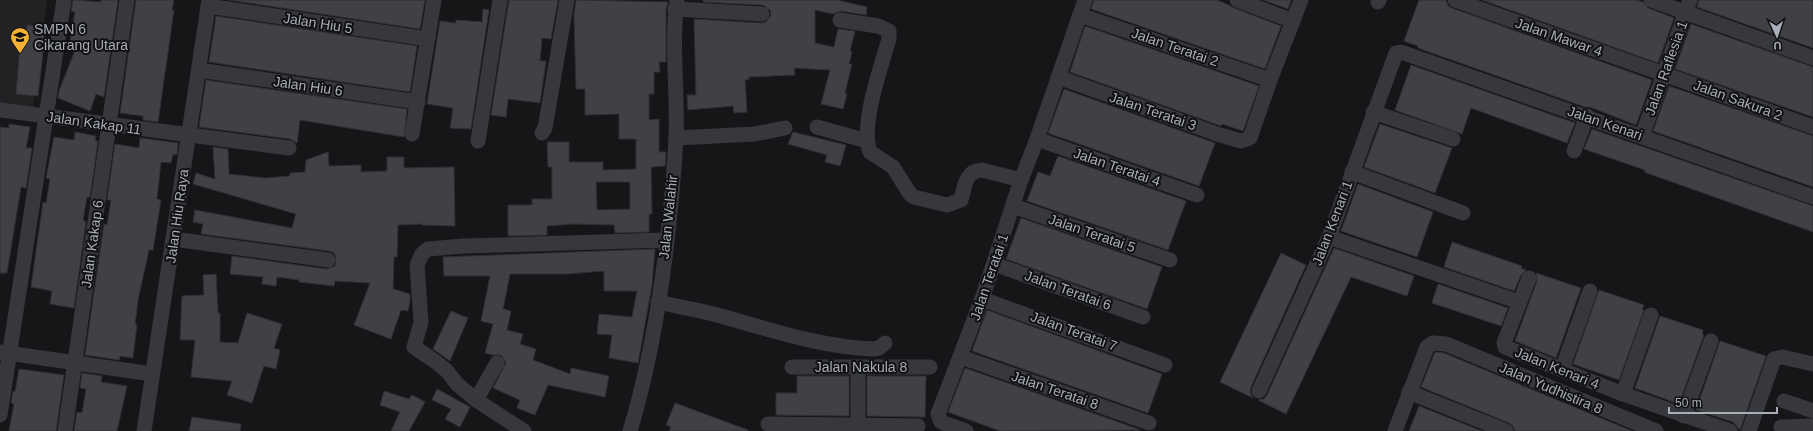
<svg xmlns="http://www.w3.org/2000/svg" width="1813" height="431" font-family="Arial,sans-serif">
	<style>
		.built { fill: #222225 }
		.building { fill: #404145; stroke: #303034; fill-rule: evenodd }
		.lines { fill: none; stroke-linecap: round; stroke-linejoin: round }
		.minor { stroke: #37383d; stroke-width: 15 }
		.labels { text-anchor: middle; stroke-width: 4; stroke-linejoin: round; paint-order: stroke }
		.street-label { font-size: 14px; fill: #a8adb8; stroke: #111113 }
		.poi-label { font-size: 14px; fill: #a8adb8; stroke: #111113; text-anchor: start }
	</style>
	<rect width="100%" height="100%" fill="#161618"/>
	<path class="built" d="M0,0H47L32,114L0,109Z"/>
	<g class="building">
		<path d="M73,0L101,2V0H118L104,97L96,94L90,111L58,98L59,91L76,48L69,47L75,12L71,11Z"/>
		<path d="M136,0H174L172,10H174L158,122L143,120V116L120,113Z"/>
		<path d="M229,0H425L420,29Z"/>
		<path d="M509,0H558L551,39L542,38L540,61H546L540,103L508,99L506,117L491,115Z"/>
		<path d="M576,0L668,2L666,9V62H659L660,72H654V94H649V120L659,119V152H666L665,166L651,167L652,214H649V232L615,233L614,225L573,224L547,226V235L508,236V205H532V199H552V167H548L547,142H569V162H603V170L636,169V139H619V114L585,115V89H576L574,15ZM596,182H630V209L597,210Z"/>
		<path d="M703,0H837L867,7L866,15L841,11L833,14L815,10V43L834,47L838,29L855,31L850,51L852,52L849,64H852L845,93L847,94L843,109L821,104L830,70L794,68L795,75L749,77V79L745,80L747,112L734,113L733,106L688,110L687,95H696L694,19L761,23L766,22L771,15L770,10L763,5L703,2Z"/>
		<path d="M1094,0H1217L1229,5L1234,8L1281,26L1265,69L1091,9Z"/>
		<path d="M1263,0H1291L1288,9Z"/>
		<path d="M1419,0H1446L1448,6L1452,8L1652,80L1636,125L1590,107H1585L1418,48V46L1404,41Z"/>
		<path d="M1482,0H1636L1643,2L1648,8L1674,18L1658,63Z"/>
		<path d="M1699,0H1813V48L1697,7Z"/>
		<path d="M483,9L489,10L471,129L450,128L453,108L427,104L440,21L456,23V20L482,22Z"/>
		<path d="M216,16L417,46L410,92L209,62Z"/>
		<path d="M1691,24L1813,67V117L1675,69Z"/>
		<path d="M27,25L46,27L38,96L16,94L21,34L26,35Z"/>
		<path d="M1085,26L1259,86L1243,131L1222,124L1221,126L1070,72Z"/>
		<path d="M1411,65L1575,123L1567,143L1471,108L1462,134L1395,110Z"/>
		<path d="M206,80L407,109L404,137L300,120L297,143L290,139L199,127Z"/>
		<path d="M1669,86L1813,136V187L1653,131Z"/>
		<path d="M1064,89L1215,143L1199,186L1048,133Z"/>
		<path d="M9,124L30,127L26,148H32L26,188L21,187L7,273H0V127L9,128Z"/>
		<path d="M1380,124L1452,148L1435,193L1364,167Z"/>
		<path d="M1592,129L1813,206V232L1644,172L1645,170L1584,149Z"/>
		<path d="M75,132L96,136L95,141H98L90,197H87L83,220L86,222L74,308L50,304L52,291L31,287L43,202L46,203L50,179L46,178L54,137L74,140Z"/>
		<path d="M793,132L846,145L840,166L825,162L827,155L788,144Z"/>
		<path d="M140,138L178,143L177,155L173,154L171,163L161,162L157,199L161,200L153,250H149L138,300L135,324H137L133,358L120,356L119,360L85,355L104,224L107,225L111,200H107L115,144L139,148Z"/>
		<path d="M213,147L228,149L229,174L265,178L290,176V173L305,172L306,160L328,152L329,166L361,165V172L387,171V157H404V168L454,167L455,226L422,225V224L398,225L397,257H394L393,289L410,294V301L408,311L401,310L391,339L354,325L370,283L335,281L334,286L299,282V280L277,277L276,286L262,284L263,277L230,274L232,256L327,269L335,266L336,257L334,253L329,251L201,234L203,224L193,222L195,210L292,228L296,214L193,184L196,173L215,179Z"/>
		<path d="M1058,156L1186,201L1168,250L1027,201L1038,172L1050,176Z"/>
		<path d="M1358,184L1433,212L1417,257L1341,231Z"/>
		<path d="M1021,218L1162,267L1147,309L1006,259Z"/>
		<path d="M1452,242L1522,266L1521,268L1526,270L1521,275L1514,291L1444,267Z"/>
		<path d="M1334,248L1414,276L1407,296L1351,277L1286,414L1258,400L1264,399L1267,395Z"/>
		<path d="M655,249L652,285L638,363L609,358L612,335L597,334L599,314L632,317L637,291H604V271L567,274H510L503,309L511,311L507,330L523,334L520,344L536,349L533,360L570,374L571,368L609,376L605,397L548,385L535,415L517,408L520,400L493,388L506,363L501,355H493L485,353L493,324L481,321L490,276H444L443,257Z"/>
		<path d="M1281,253L1306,265L1251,387L1250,392L1253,398L1220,382Z"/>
		<path d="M1536,273L1581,288L1556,358L1515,341L1537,281Z"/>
		<path d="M216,274L218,313H220V342L238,343L247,313L282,324L274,348L280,350L276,369L264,366L252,403L227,395L232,381L191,377L195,340H180L182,296L204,295L203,275Z"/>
		<path d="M1438,284L1508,308L1501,326L1432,303Z"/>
		<path d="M1599,290L1644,305L1642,310H1644L1619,380L1573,364Z"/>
		<path d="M987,310L1162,374L1148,413L972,351Z"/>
		<path d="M451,311L468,318L450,361L433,349Z"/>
		<path d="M1660,316L1703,330L1702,334L1704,335L1679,404L1635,388Z"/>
		<path d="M1720,341L1766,356L1740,430L1733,422L1696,410Z"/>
		<path d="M1435,352L1444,353L1632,431H1515L1513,426L1509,423L1421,387Z"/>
		<path d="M965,368L1141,430L1000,431L948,412Z"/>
		<path d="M19,369L64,375L56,431H9L14,404L11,403L13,391L15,392Z"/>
		<path d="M82,373L102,376L101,382L127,386L117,431H74L77,412L82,413L86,389L80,388Z"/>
		<path d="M797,376H849V416L776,415V393H797Z"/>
		<path d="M867,376H926L925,417L867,416Z"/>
		<path d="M437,389L470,407L460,427L445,419L451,409L432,400Z"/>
		<path d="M384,391L409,399L412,395L425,402L409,431H391L400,412L380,405Z"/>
		<path d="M675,403L748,430V431H669L671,427L666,425Z"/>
		<path d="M1419,406L1482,431H1409Z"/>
		<path d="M192,417L241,424L240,431H189Z"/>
	</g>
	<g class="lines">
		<g class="minor">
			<path d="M1237,0L1293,21"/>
			<path d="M1455,0L1813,127"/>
			<path d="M1651,0L1813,58"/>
			<path d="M1378,2L1379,0"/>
			<path d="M208,6L428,39"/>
			<path d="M675,9L762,14"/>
			<path d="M1080,15L1270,80"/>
			<path d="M840,20L878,26L889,31V39C881,67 860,125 870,152L893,167L910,194L914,197L947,205L961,200C965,186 965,171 982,170L1021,180"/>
			<path d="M199,70L418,102"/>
			<path d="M1058,77L1220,135L1241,141L1250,138L1270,80L1301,0"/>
			<path d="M0,110L289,148"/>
			<path d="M1373,112L1453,139"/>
			<path d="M817,127L867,141"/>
			<path d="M542,133L545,128L567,0"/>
			<path d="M412,134L434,0"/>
			<path d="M1642,136L1690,0"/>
			<path d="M676,138L755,134L785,128"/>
			<path d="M1037,139L1197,195"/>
			<path d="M478,141L500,0"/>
			<path d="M1574,151L1587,116"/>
			<path d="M1352,172L1463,213"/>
			<path d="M1013,206L1170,260"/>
			<path d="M1329,237L1519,302"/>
			<path d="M173,239L328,260"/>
			<path d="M994,264L1143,317"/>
			<path d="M1529,278L1504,343L1505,347L1623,394L1730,431"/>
			<path d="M982,299L1165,365"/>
			<path d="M658,302C679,307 701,310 721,316C771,330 821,347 873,349L879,348L885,343"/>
			<path d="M0,352L152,374"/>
			<path d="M961,357L1149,423"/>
			<path d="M792,367H930"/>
			<path d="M1562,369L1590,291"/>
			<path d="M1259,391L1329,237L1396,53L1401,52L1813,197"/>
			<path d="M1409,392L1506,431"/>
			<path d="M1623,394L1651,315"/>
			<path d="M476,400L497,363"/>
			<path d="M1784,401L1813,411"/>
			<path d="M0,415L64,0"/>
			<path d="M1684,416L1711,341"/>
			<path d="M768,424L918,426"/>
			<path d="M1781,427L1813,426"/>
			<path d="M65,431L127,0"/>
			<path d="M144,431L209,0"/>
			<path d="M524,431L476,400L457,384L447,371L436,362L414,347L421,322L417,265L422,254L428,249L464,246L666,240"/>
			<path d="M630,431C658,338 670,236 676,139C678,93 671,46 677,0"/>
			<path d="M858,431V367"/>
			<path d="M966,431L941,422L938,414L982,299L1021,180L1037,139L1085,0"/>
			<path d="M1395,431L1427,347L1433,343L1446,344L1656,431"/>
			<path d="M1749,431L1774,359L1782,357L1813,364"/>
		</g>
	</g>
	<defs>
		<symbol id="school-pin" viewBox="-11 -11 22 30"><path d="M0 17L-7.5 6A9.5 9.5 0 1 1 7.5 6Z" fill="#f2b134" stroke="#111113"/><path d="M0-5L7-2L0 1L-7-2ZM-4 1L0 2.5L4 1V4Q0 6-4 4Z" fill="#111"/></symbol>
	</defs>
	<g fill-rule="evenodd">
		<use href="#school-pin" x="9" y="26" width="22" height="30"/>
	</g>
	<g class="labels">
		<g class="street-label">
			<text transform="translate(318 23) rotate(9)" y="5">Jalan Hiu 5</text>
			<text transform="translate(1559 37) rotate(19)" y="5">Jalan Mawar 4</text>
			<text transform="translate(1175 47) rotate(19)" y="5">Jalan Teratai 2</text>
			<text transform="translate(1666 68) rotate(-70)" y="5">Jalan Raflesia 1</text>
			<text transform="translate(308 86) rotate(8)" y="5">Jalan Hiu 6</text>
			<text transform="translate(1738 100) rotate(20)" y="5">Jalan Sakura 2</text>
			<text transform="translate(1153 111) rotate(19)" y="5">Jalan Teratai 3</text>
			<text transform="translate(94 123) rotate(8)" y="5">Jalan Kakap 11</text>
			<text transform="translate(1605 123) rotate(19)" y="5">Jalan Kenari</text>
			<text transform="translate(1117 167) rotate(19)" y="5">Jalan Teratai 4</text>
			<text transform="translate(177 216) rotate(-82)" y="5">Jalan Hiu Raya</text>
			<text transform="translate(668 217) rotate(-84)" y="5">Jalan Walahir</text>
			<text transform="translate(1332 223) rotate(-69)" y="5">Jalan Kenari 1</text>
			<text transform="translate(1092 233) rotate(19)" y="5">Jalan Teratai 5</text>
			<text transform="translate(92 244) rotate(-82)" y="5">Jalan Kakap 6</text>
			<text transform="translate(989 277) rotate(-71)" y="5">Jalan Teratai 1</text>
			<text transform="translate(1068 290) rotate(20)" y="5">Jalan Teratai 6</text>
			<text transform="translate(1074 331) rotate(20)" y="5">Jalan Teratai 7</text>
			<text x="861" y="372">Jalan Nakula 8</text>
			<text transform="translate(1557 368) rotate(22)" y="5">Jalan Kenari 4</text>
			<text transform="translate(1551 388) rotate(23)" y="5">Jalan Yudhistira 8</text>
			<text transform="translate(1055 390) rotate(19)" y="5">Jalan Teratai 8</text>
		</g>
		<g class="poi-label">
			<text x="34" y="34">SMPN 6<tspan x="34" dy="16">Cikarang Utara</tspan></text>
		</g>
	</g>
	<g transform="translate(1777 36) rotate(177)" stroke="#111113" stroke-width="3" paint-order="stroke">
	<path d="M0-3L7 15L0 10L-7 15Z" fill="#a8adb8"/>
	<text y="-6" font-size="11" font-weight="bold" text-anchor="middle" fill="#a8adb8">U</text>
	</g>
	<path d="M1669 407v6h108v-6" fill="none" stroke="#a8adb8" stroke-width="2"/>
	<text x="1675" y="407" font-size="12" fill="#a8adb8" stroke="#111113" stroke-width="3" paint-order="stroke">50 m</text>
</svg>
